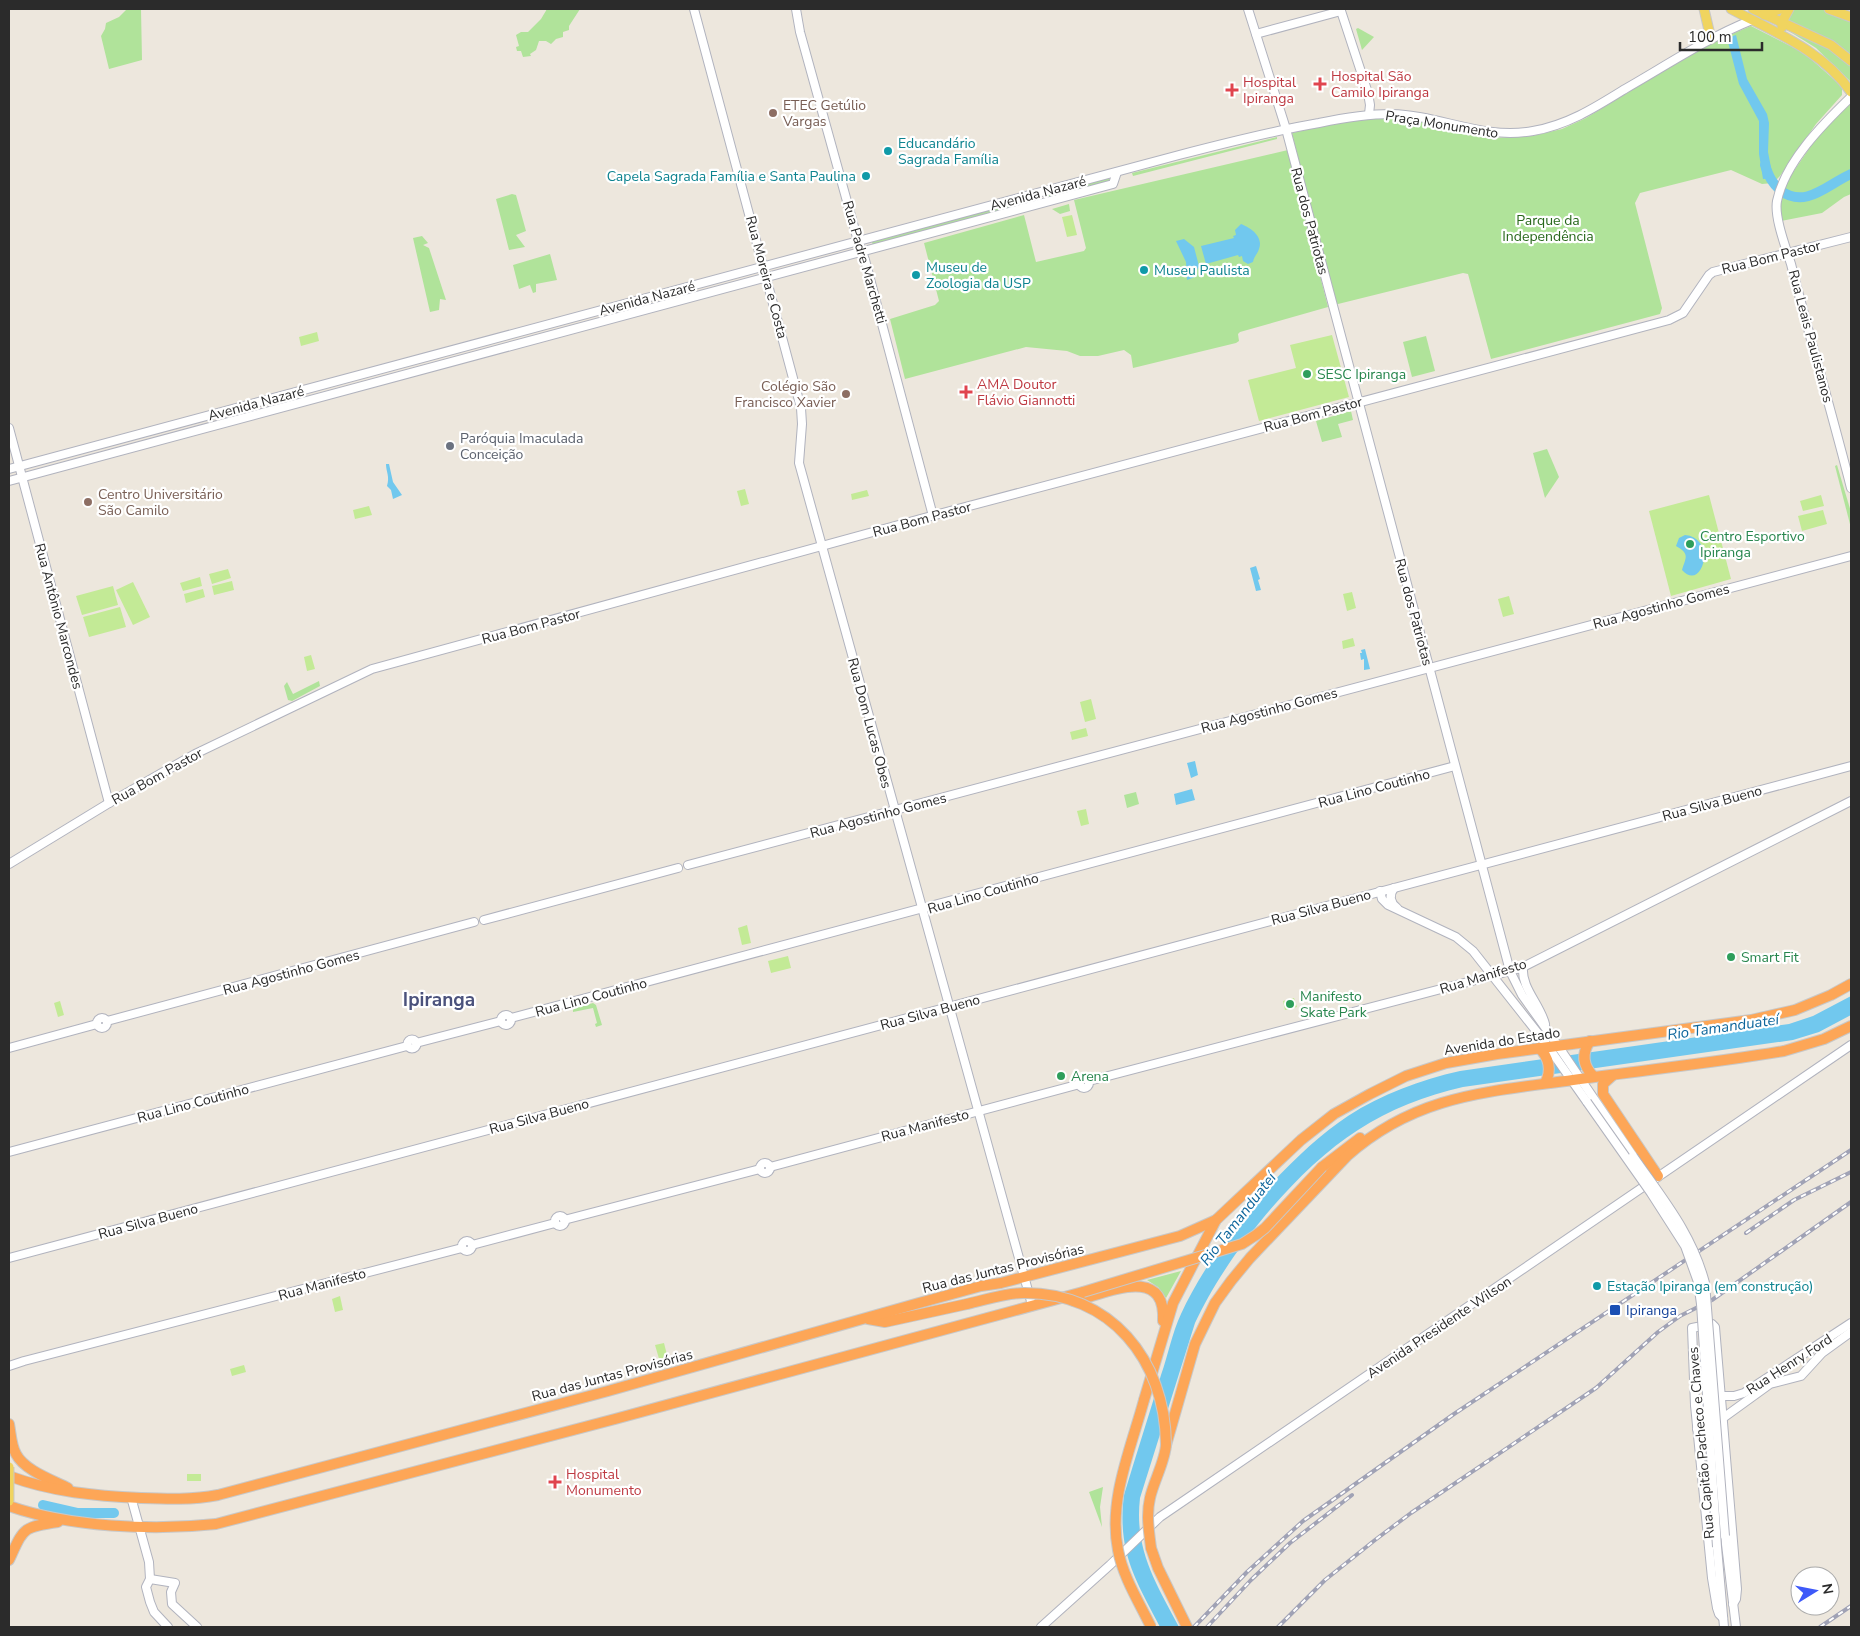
<svg xmlns="http://www.w3.org/2000/svg" width="1860" height="1636" font-family="'Nunito Sans',sans-serif">
	<style>
		.green { fill: #b0e39a }
		.pitch { fill: #c3ea96 }
		.water { fill: #71c8ee }
		.lines { fill: none; stroke-linecap: round; stroke-linejoin: round }
		.river { stroke: #71c8ee; stroke-width: 10 }
		.secondary-casing { stroke: #b1b3be; stroke-width: 10 }
		.primary-casing { stroke: #c8c8c8; stroke-width: 11 }
		.highway-casing { stroke: #c8c8c8; stroke-width: 12 }
		.secondary { stroke: #fff; stroke-width: 8 }
		.primary { stroke: #f0d45f; stroke-width: 9 }
		.highway { stroke: #fda657; stroke-width: 10 }
		.rail-casing { stroke: #a0a2b5; stroke-width: 4 }
		.rail { stroke: #fff; stroke-width: 2; stroke-dasharray: 5.5; stroke-linecap: butt }
		.secondary-bridge-casing { stroke: #b1b3be; stroke-width: 10; stroke-linecap: butt }
		.primary-bridge-casing { stroke: #c8c8c8; stroke-width: 11; stroke-linecap: butt }
		.highway-bridge-casing { stroke: #c8c8c8; stroke-width: 12; stroke-linecap: butt }
		.secondary-bridge { stroke: #fff; stroke-width: 8 }
		.primary-bridge { stroke: #f0d45f; stroke-width: 9 }
		.highway-bridge { stroke: #fda657; stroke-width: 10 }
		.health-dot { fill: #e0444e; stroke: #fff; stroke-width: 2 }
		.education-dot { fill: #8d6e63; stroke: #fff; stroke-width: 2 }
		.culture-dot { fill: #0f9aa8; stroke: #fff; stroke-width: 2 }
		.leisure-dot { fill: #2e9e5b; stroke: #fff; stroke-width: 2 }
		.worship-dot { fill: #6b7280; stroke: #fff; stroke-width: 2 }
		.transit-dot { fill: #1a4fb4; stroke: #fff; stroke-width: 2 }
		.labels { text-anchor: middle; stroke-width: 4.5; stroke-linejoin: round; paint-order: stroke }
		.health-label { font-size: 14px; fill: #be3a42; stroke: #fff; text-anchor: start }
		.education-label { font-size: 14px; fill: #785e54; stroke: #fff; text-anchor: start }
		.street-label { font-size: 14px; fill: #2b2b2b; stroke: #fff }
		.culture-label { font-size: 14px; fill: #0d838f; stroke: #fff; text-anchor: start }
		.park-label { font-size: 14px; fill: #28681b; stroke: #fff }
		.leisure-label { font-size: 14px; fill: #27864d; stroke: #fff; text-anchor: start }
		.worship-label { font-size: 14px; fill: #5b616d; stroke: #fff; text-anchor: start }
		.transit-label { font-size: 14px; fill: #164399; stroke: #fff; text-anchor: start }
		.water-label { font-size: 15px; font-style: italic; fill: #0e669c; stroke: #fff }
		.district-label { font-size: 19px; font-weight: bold; fill: #4b527c; stroke: #fff }
	</style>
	<rect width="100%" height="100%" fill="#ede7dd"/>
	<g class="green">
		<path d="M127,9H141L142,60L109,69L101,36L105,29L106,23L119,17Z"/>
		<path d="M547,9H580L569,26V30L563,32V37L556,39L551,44L546,41H539L536,50L530,54L531,56L523,57L521,51H517L516,47L519,46L516,35L521,32H528L541,19Z"/>
		<path d="M1760,9H1842L1851,23V82L1816,48L1784,28Z"/>
		<path d="M1751,26L1804,53L1838,83L1842,88V95L1816,124L1780,176L1773,183L1762,184L1731,170L1640,193L1635,203L1662,308L1660,314L1491,359L1468,274L1463,273L1334,305L1292,133L1354,119L1398,116L1428,122L1471,135L1494,138L1532,136L1562,129L1586,118L1681,60L1713,42Z"/>
		<path d="M1358,28L1374,37L1362,50L1356,29Z"/>
		<path d="M1851,103V194L1844,197L1822,213L1781,221L1778,202L1787,181L1815,140L1828,124Z"/>
		<path d="M1277,137V139L1133,176L1132,173Z"/>
		<path d="M1288,150L1328,307L1240,332L1238,334L1239,341L1236,343L1133,368L1131,355L1124,350L1098,356H1080L1067,351L1026,347L905,379L890,319L935,305L939,301L924,243L1024,215L1036,262L1084,251L1086,248L1074,200Z"/>
		<path d="M1109,178L1110,181L1048,197V195Z"/>
		<path d="M512,194L516,195L526,231L516,235L525,247L509,250L496,199Z"/>
		<path d="M1032,199L1033,201L889,240L873,246L872,242Z"/>
		<path d="M1069,204L1070,211L1060,214L1052,209Z"/>
		<path d="M422,236L428,243L423,245L429,248L446,300L440,299L439,310L430,312L413,238Z"/>
		<path d="M550,254L557,280L536,284V292L533,293L530,285L519,289L513,265Z"/>
		<path d="M1426,336L1435,371L1412,377L1403,342Z"/>
		<path d="M1351,411L1353,420L1338,424L1342,437L1322,442L1316,421Z"/>
		<path d="M1547,449L1559,477L1545,498L1533,453Z"/>
		<path d="M1837,465L1851,512V528L1835,466Z"/>
		<path d="M319,681L320,686L292,701L288,700L284,686L287,682L293,694Z"/>
		<path d="M1136,792L1139,804L1127,808L1124,795Z"/>
		<path d="M593,1003L596,1005L602,1025L596,1027L595,1024L597,1023L593,1008L573,1012V1009Z"/>
		<path d="M1181,1271L1166,1298L1158,1287L1147,1280Z"/>
		<path d="M1103,1487L1100,1507L1102,1527L1089,1492Z"/>
	</g>
	<g class="pitch">
		<path d="M1072,215L1077,235L1067,237L1062,217Z"/>
		<path d="M317,332L319,341L301,346L299,337Z"/>
		<path d="M1332,335L1349,397L1259,421L1248,380L1296,368L1290,345Z"/>
		<path d="M745,489L749,504L741,506L737,491Z"/>
		<path d="M867,490L869,496L852,500L851,494Z"/>
		<path d="M1709,495L1731,579L1671,596L1649,511Z"/>
		<path d="M1821,495L1824,506L1803,511L1800,501Z"/>
		<path d="M369,506L372,515L355,519L353,510Z"/>
		<path d="M1823,510L1827,524L1802,531L1798,516Z"/>
		<path d="M228,569L231,578L212,584L209,574Z"/>
		<path d="M200,577L202,586L183,591L180,583Z"/>
		<path d="M232,581L234,590L214,595L212,586Z"/>
		<path d="M133,582L150,617L133,625L116,590Z"/>
		<path d="M113,586L118,605L82,615L76,596Z"/>
		<path d="M203,589L205,597L186,603L184,594Z"/>
		<path d="M1352,592L1356,608L1347,611L1343,594Z"/>
		<path d="M1509,596L1514,614L1503,617L1498,599Z"/>
		<path d="M120,607L126,627L89,637L83,617Z"/>
		<path d="M1353,638L1355,646L1343,649L1342,641Z"/>
		<path d="M311,655L315,669L307,671L304,657Z"/>
		<path d="M1091,699L1096,719L1085,722L1080,702Z"/>
		<path d="M1086,728L1088,736L1072,740L1070,732Z"/>
		<path d="M1086,809L1089,824L1081,826L1077,811Z"/>
		<path d="M747,925L751,943L742,945L738,928Z"/>
		<path d="M788,956L791,968L771,973L768,961Z"/>
		<path d="M1294,998L1297,1007L1285,1010L1283,1001Z"/>
		<path d="M60,1001L64,1015L58,1017L54,1003Z"/>
		<path d="M340,1296L343,1310L335,1312L332,1299Z"/>
		<path d="M664,1343L668,1359L660,1362L655,1345Z"/>
		<path d="M244,1365L246,1372L232,1376L230,1369Z"/>
		<rect x="187" y="1474" width="14" height="7"/>
	</g>
	<g class="water">
		<path d="M1736,35L1747,79L1767,114L1769,123L1768,152L1773,178L1763,179L1759,154V121L1739,84L1727,38Z"/>
		<path d="M1241,224C1249,227 1264,236 1259,249C1257,255 1254,256 1253,262L1248,264L1243,261L1242,256L1239,257L1238,255L1206,264L1201,246L1234,238L1233,236L1236,235L1235,230Z"/>
		<path d="M1184,239L1194,247L1199,266L1197,270V276L1187,280L1186,262L1176,241Z"/>
		<path d="M386,464H389L393,482L402,495L393,499L391,490L387,486C390,476 386,472 386,464Z"/>
		<path d="M1685,535C1718,538 1702,593 1682,570C1686,557 1690,554 1676,546L1679,538Z"/>
		<path d="M1256,566L1260,579L1258,580L1261,590L1256,591L1250,568Z"/>
		<path d="M1365,649L1370,669L1364,670V659L1361,660L1360,653H1362L1361,650Z"/>
		<path d="M1195,761L1198,775L1191,778L1187,763Z"/>
		<path d="M1192,789L1195,800L1176,805L1174,794Z"/>
		<path d="M1851,996V1015L1819,1032L1793,1040L1463,1087C1425,1096 1390,1109 1358,1130C1295,1170 1226,1256 1195,1323L1140,1498C1134,1550 1156,1583 1179,1627H1160C1135,1579 1117,1551 1124,1495C1136,1455 1149,1415 1161,1375C1168,1355 1172,1333 1181,1314C1212,1246 1285,1158 1348,1116C1382,1094 1420,1080 1460,1071L1789,1024L1813,1016Z"/>
	</g>
	<g class="lines">
		<g class="river">
			<path d="M1765,165C1769,177 1772,183 1781,191C1806,209 1828,184 1851,174"/>
			<path d="M43,1505L78,1513H114"/>
		</g>
		<defs>
			<g id="secondary">
				<path d="M694,9L801,408L802,424L799,463L1032,1305"/>
				<path d="M796,9L800,32L858,241L865,260L933,516"/>
				<path d="M1248,9L1286,129L1510,971L1522,995L1552,1037L1633,1156"/>
				<path d="M1341,11L1368,93L1370,105L1369,114"/>
				<path d="M1256,34L1341,11"/>
				<path d="M1851,97C1823,124 1785,162 1777,201C1774,217 1786,248 1791,264C1810,339 1832,413 1851,488"/>
				<path d="M9,428L109,803"/>
				<path d="M9,469L1179,155C1225,143 1272,131 1319,123C1343,118 1366,114 1391,114C1440,115 1482,140 1533,131C1568,125 1596,107 1625,89C1667,65 1707,38 1752,20"/>
				<path d="M9,481L1113,184L1117,172"/>
				<path d="M9,864L109,803L195,754L372,669L924,518L1669,320L1683,313L1709,275L1713,272L1851,237"/>
				<path d="M688,865L1851,556"/>
				<path d="M1394,888C1389,895 1389,902 1397,908"/>
				<path d="M1380,891L1382,899L1388,905L1456,937L1473,951L1544,1041L1587,1102"/>
				<path d="M484,920L678,868"/>
				<path d="M1523,967C1521,988 1540,1004 1545,1024"/>
				<circle cx="506" cy="1020" r="5"/>
				<path d="M511,1018L1455,766"/>
				<circle cx="102" cy="1023" r="5"/>
				<path d="M107,1021L474,922"/>
				<circle cx="412" cy="1044" r="4.5"/>
				<path d="M416,1043L501,1021"/>
				<path d="M9,1048L97,1024"/>
				<circle cx="1084" cy="1083" r="5"/>
				<path d="M1089,1081L1510,971L1523,967L1851,801"/>
				<path d="M9,1152L407,1046"/>
				<circle cx="765" cy="1168" r="5"/>
				<path d="M770,1167L1080,1084"/>
				<circle cx="560" cy="1221" r="5"/>
				<path d="M564,1220L760,1169"/>
				<circle cx="467" cy="1246" r="5"/>
				<path d="M472,1245L555,1223"/>
				<path d="M9,1258L1851,766"/>
				<path d="M9,1366L24,1361L462,1248"/>
				<path d="M1695,1405L1721,1396H1734L1744,1393L1851,1323"/>
				<path d="M1697,1429L1723,1418L1770,1384L1801,1376L1822,1353L1851,1332"/>
				<path d="M131,1497L149,1562L150,1579L146,1587L150,1602L154,1612L168,1627"/>
				<path d="M1725,1536L1736,1627"/>
				<path d="M1717,1547L1724,1627"/>
				<path d="M150,1579L175,1583L171,1592L172,1604L197,1627"/>
				<path d="M1723,1618L1719,1614L1717,1608L1712,1578L1695,1405L1692,1328L1712,1324L1715,1327L1737,1589L1736,1599L1733,1604"/>
				<path d="M1041,1627L1110,1565L1160,1517L1851,1045"/>
			</g>
			<g id="primary">
				<path d="M1704,9L1711,39"/>
				<path d="M1731,9C1774,32 1822,50 1851,92"/>
				<path d="M1753,9L1831,45L1851,61"/>
				<path d="M1829,9L1851,17"/>
				<path d="M1764,15L1780,9"/>
				<path d="M1782,27V22L1789,9"/>
			</g>
			<g id="highway">
				<path d="M1590,1041C1581,1054 1583,1066 1594,1077"/>
				<path d="M1539,1048C1549,1057 1552,1071 1545,1083"/>
				<path d="M1613,1075L1603,1084V1094L1658,1176"/>
				<path d="M1322,1167L1360,1138"/>
				<path d="M1074,1301C1105,1294 1166,1263 1163,1321"/>
				<path d="M868,1319L885,1322L967,1304"/>
				<path d="M1144,1400L1173,1303L1216,1220L1301,1140L1334,1114L1370,1094L1406,1076L1446,1063L1497,1054L1751,1020L1795,1010L1831,995L1851,984"/>
				<path d="M9,1424C11,1434 11,1445 16,1454C24,1470 52,1480 68,1488"/>
				<path d="M1166,1445L1195,1344L1215,1303L1231,1281L1250,1258L1347,1156C1416,1095 1487,1092 1573,1080C1643,1070 1714,1063 1784,1051L1824,1039L1851,1026"/>
				<path d="M9,1476C52,1492 96,1496 141,1498C167,1499 192,1500 218,1495L608,1391L919,1303L981,1286L1001,1283L1180,1236L1216,1220"/>
				<path d="M9,1506C69,1527 152,1531 216,1524L615,1419L1083,1292"/>
				<path d="M1151,1548L1158,1568L1187,1627"/>
				<path d="M9,1560C24,1528 22,1527 58,1522"/>
			</g>
		</defs>
		<use href="#secondary" class="secondary-casing"/>
		<use href="#primary" class="primary-casing"/>
		<use href="#highway" class="highway-casing"/>
		<use href="#secondary" class="secondary"/>
		<use href="#primary" class="primary"/>
		<use href="#highway" class="highway"/>
		<defs>
			<g id="rail">
				<path d="M1746,1233L1794,1200L1851,1172"/>
				<path d="M1194,1627L1247,1572L1303,1521L1454,1414L1851,1150"/>
				<path d="M1207,1627L1251,1580L1290,1543L1352,1495"/>
				<path d="M1278,1627L1325,1580L1375,1540L1411,1513L1596,1388L1658,1332L1680,1316L1712,1300L1851,1202"/>
				<path d="M1820,1627L1851,1606"/>
			</g>
		</defs>
		<use href="#rail" class="rail-casing"/>
		<use href="#rail" class="rail"/>
		<defs>
			<g id="secondary-bridge">
				<path d="M1587,1102L1651,1193L1685,1246L1698,1282L1701,1304L1717,1547"/>
				<path d="M1633,1156C1662,1198 1692,1233 1705,1283L1725,1536"/>
			</g>
			<path id="primary-bridge" d="M9,1467V1501"/>
			<g id="highway-bridge">
				<path d="M1083,1292L1242,1244L1256,1235L1265,1228L1322,1167"/>
				<path d="M967,1304C985,1300 1005,1293 1023,1293C1111,1292 1165,1360 1166,1444C1166,1459 1153,1483 1150,1498C1146,1515 1149,1531 1151,1548"/>
				<path d="M1144,1400C1131,1448 1108,1500 1118,1550C1123,1577 1139,1602 1151,1627"/>
			</g>
		</defs>
		<use href="#secondary-bridge" class="secondary-bridge-casing"/>
		<use href="#primary-bridge" class="primary-bridge-casing"/>
		<use href="#highway-bridge" class="highway-bridge-casing"/>
		<use href="#secondary-bridge" class="secondary-bridge"/>
		<use href="#primary-bridge" class="primary-bridge"/>
		<use href="#highway-bridge" class="highway-bridge"/>
	</g>
	<g class="health-dot">
		<path d="M1317.5 76.5h5v5h5v5h-5v5h-5v-5h-5v-5h5z"/>
		<path d="M1229.5 82.5h5v5h5v5h-5v5h-5v-5h-5v-5h5z"/>
		<path d="M963.5 384.5h5v5h5v5h-5v5h-5v-5h-5v-5h5z"/>
		<path d="M552.5 1474.5h5v5h5v5h-5v5h-5v-5h-5v-5h5z"/>
	</g>
	<g class="education-dot">
		<circle cx="773" cy="113" r="5"/>
		<circle cx="846" cy="394" r="5"/>
		<circle cx="88" cy="502" r="5"/>
	</g>
	<g class="culture-dot">
		<circle cx="888" cy="151" r="5"/>
		<circle cx="866" cy="176" r="5"/>
		<circle cx="1144" cy="270" r="5"/>
		<circle cx="916" cy="275" r="5"/>
		<circle cx="1597" cy="1286" r="5"/>
	</g>
	<g class="leisure-dot">
		<circle cx="1307" cy="374" r="5"/>
		<circle cx="1690" cy="544" r="5"/>
		<circle cx="1731" cy="957" r="5"/>
		<circle cx="1290" cy="1004" r="5"/>
		<circle cx="1061" cy="1076" r="5"/>
	</g>
	<circle class="worship-dot" cx="450" cy="446" r="5"/>
	<rect class="transit-dot" x="1609" y="1304" width="12" height="12" rx="2.5"/>
	<g class="labels">
		<g class="health-label">
			<text x="1331" y="81">Hospital São<tspan x="1331" dy="16">Camilo Ipiranga</tspan></text>
			<text x="1243" y="87">Hospital<tspan x="1243" dy="16">Ipiranga</tspan></text>
			<text x="977" y="389">AMA Doutor<tspan x="977" dy="16">Flávio Giannotti</tspan></text>
			<text x="566" y="1479">Hospital<tspan x="566" dy="16">Monumento</tspan></text>
		</g>
		<g class="education-label">
			<text x="783" y="110">ETEC Getúlio<tspan x="783" dy="16">Vargas</tspan></text>
			<text x="836" y="391" text-anchor="end">Colégio São<tspan x="836" dy="16">Francisco Xavier</tspan></text>
			<text x="98" y="499">Centro Universitário<tspan x="98" dy="16">São Camilo</tspan></text>
		</g>
		<g class="street-label">
			<text transform="translate(1442 124) rotate(9)" y="5">Praça Monumento</text>
			<text transform="translate(1038 193) rotate(-15)" y="5">Avenida Nazaré</text>
			<text transform="translate(1310 221) rotate(75)" y="5">Rua dos Patriotas</text>
			<text transform="translate(1771 257) rotate(-14)" y="5">Rua Bom Pastor</text>
			<text transform="translate(865 262) rotate(74)" y="5">Rua Padre Marchetti</text>
			<text transform="translate(767 277) rotate(75)" y="5">Rua Moreira e Costa</text>
			<text transform="translate(647 298) rotate(-15)" y="5">Avenida Nazaré</text>
			<text transform="translate(1811 336) rotate(75)" y="5">Rua Leais Paulistanos</text>
			<text transform="translate(256 403) rotate(-15)" y="5">Avenida Nazaré</text>
			<text transform="translate(1313 414) rotate(-15)" y="5">Rua Bom Pastor</text>
			<text transform="translate(922 519) rotate(-15)" y="5">Rua Bom Pastor</text>
			<text transform="translate(1661 606) rotate(-15)" y="5">Rua Agostinho Gomes</text>
			<text transform="translate(1414 612) rotate(75)" y="5">Rua dos Patriotas</text>
			<text transform="translate(59 616) rotate(75)" y="5">Rua Antônio Marcondes</text>
			<text transform="translate(531 626) rotate(-15)" y="5">Rua Bom Pastor</text>
			<text transform="translate(1269 710) rotate(-15)" y="5">Rua Agostinho Gomes</text>
			<text transform="translate(870 723) rotate(75)" y="5">Rua Dom Lucas Obes</text>
			<text transform="translate(157 776) rotate(-29)" y="5">Rua Bom Pastor</text>
			<text transform="translate(1374 788) rotate(-15)" y="5">Rua Lino Coutinho</text>
			<text transform="translate(1712 803) rotate(-15)" y="5">Rua Silva Bueno</text>
			<text transform="translate(878 815) rotate(-15)" y="5">Rua Agostinho Gomes</text>
			<text transform="translate(983 893) rotate(-16)" y="5">Rua Lino Coutinho</text>
			<text transform="translate(1321 907) rotate(-15)" y="5">Rua Silva Bueno</text>
			<text transform="translate(291 972) rotate(-15)" y="5">Rua Agostinho Gomes</text>
			<text transform="translate(1483 976) rotate(-17)" y="5">Rua Manifesto</text>
			<text transform="translate(591 997) rotate(-15)" y="5">Rua Lino Coutinho</text>
			<text transform="translate(930 1012) rotate(-15)" y="5">Rua Silva Bueno</text>
			<text transform="translate(1502 1041) rotate(-9)" y="5">Avenida do Estado</text>
			<text transform="translate(193 1103) rotate(-15)" y="5">Rua Lino Coutinho</text>
			<text transform="translate(539 1116) rotate(-15)" y="5">Rua Silva Bueno</text>
			<text transform="translate(925 1125) rotate(-15)" y="5">Rua Manifesto</text>
			<text transform="translate(148 1221) rotate(-15)" y="5">Rua Silva Bueno</text>
			<text transform="translate(1003 1268) rotate(-14)" y="5">Rua das Juntas Provisórias</text>
			<text transform="translate(322 1284) rotate(-15)" y="5">Rua Manifesto</text>
			<text transform="translate(1439 1327) rotate(-34)" y="5">Avenida Presidente Wilson</text>
			<text transform="translate(1789 1364) rotate(-33)" y="5">Rua Henry Ford</text>
			<text transform="translate(612 1375) rotate(-15)" y="5">Rua das Juntas Provisórias</text>
			<text transform="translate(1701 1443) rotate(-95)" y="5">Rua Capitão Pacheco e Chaves</text>
		</g>
		<g class="culture-label">
			<text x="898" y="148">Educandário<tspan x="898" dy="16">Sagrada Família</tspan></text>
			<text x="856" y="181" text-anchor="end">Capela Sagrada Família e Santa Paulina</text>
			<text x="926" y="272">Museu de<tspan x="926" dy="16">Zoologia da USP</tspan></text>
			<text x="1154" y="275">Museu Paulista</text>
			<text x="1607" y="1291">Estação Ipiranga (em construção)</text>
		</g>
		<g class="park-label">
			<text x="1548" y="225">Parque da<tspan x="1548" dy="16">Independência</tspan></text>
		</g>
		<g class="leisure-label">
			<text x="1317" y="379">SESC Ipiranga</text>
			<text x="1700" y="541">Centro Esportivo<tspan x="1700" dy="16">Ipiranga</tspan></text>
			<text x="1741" y="962">Smart Fit</text>
			<text x="1300" y="1001">Manifesto<tspan x="1300" dy="16">Skate Park</tspan></text>
			<text x="1071" y="1081">Arena</text>
		</g>
		<g class="worship-label">
			<text x="460" y="443">Paróquia Imaculada<tspan x="460" dy="16">Conceição</tspan></text>
		</g>
		<g class="transit-label">
			<text x="1626" y="1315">Ipiranga</text>
		</g>
		<g class="water-label">
			<text transform="translate(1723 1027) rotate(-8)" y="5">Rio Tamanduateí</text>
			<text transform="translate(1238 1219) rotate(-52)" y="5">Rio Tamanduateí</text>
		</g>
		<g class="district-label">
			<text x="439" y="1006">Ipiranga</text>
		</g>
	</g>
	<rect width="1860" height="1636" fill="none" stroke="#2b2b2b" stroke-width="20"/>
	<g transform="translate(1815 1591) rotate(80)"><circle r="24" fill="#ffffff" stroke="#aaaaaa"/>
	<path d="M0-4L9 19L0 12L-9 19Z" fill="#3e59f9"/>
	<text y="-8" font-size="14" font-weight="bold" text-anchor="middle" fill="#2b2b2b">N</text>
	</g>
	<path d="M1680 42v8h82v-8" fill="none" stroke="#2b2b2b" stroke-width="2.5"/>
	<text x="1688" y="42" font-size="15" fill="#2b2b2b" stroke="#ffffff" stroke-width="4" paint-order="stroke">100 m</text>
</svg>
